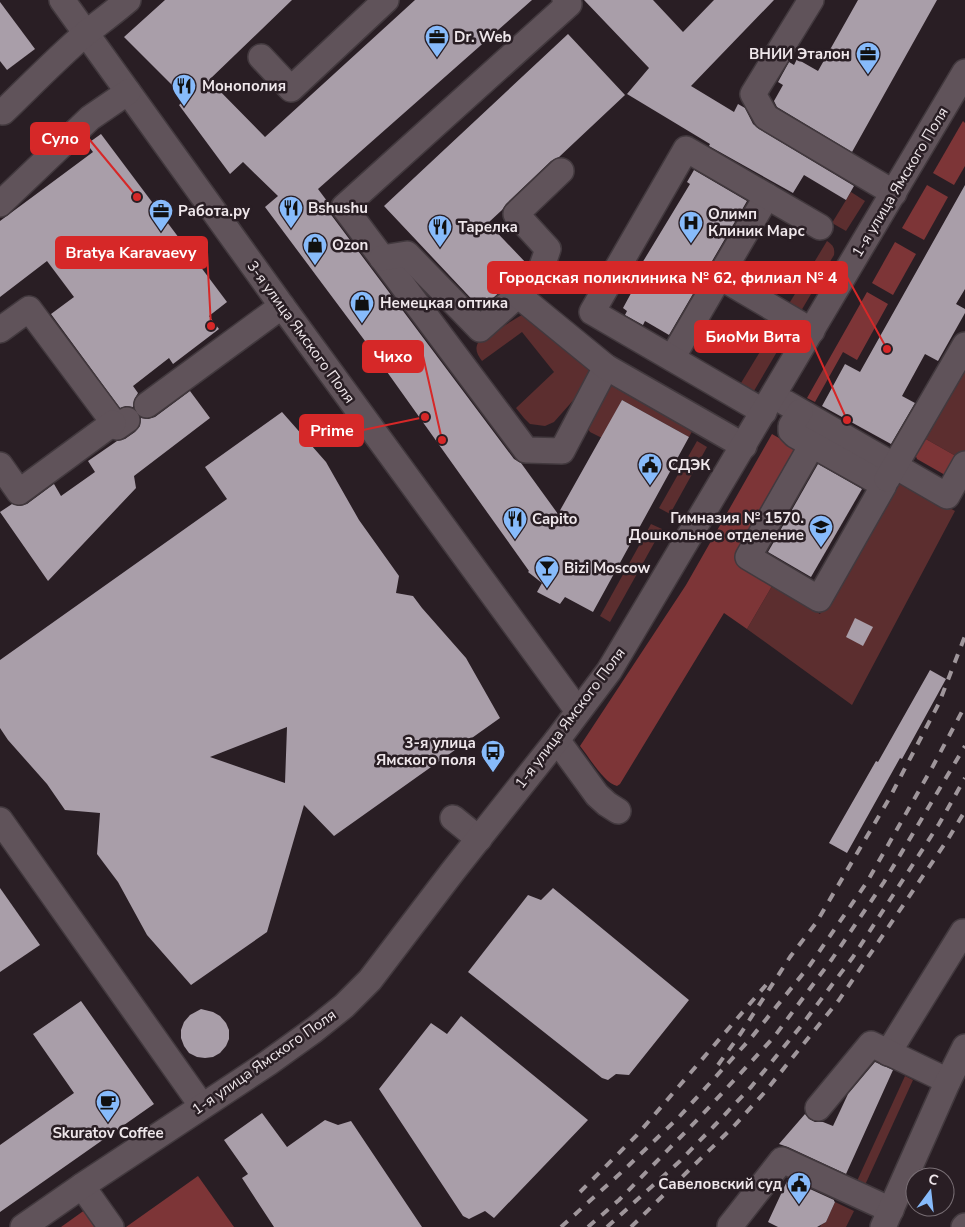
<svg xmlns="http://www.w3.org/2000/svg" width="965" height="1227" font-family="'Nunito Sans',sans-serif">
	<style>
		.green { fill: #5c2e2f }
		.forest { fill: #7d3537 }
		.building { fill: #a99ea9; fill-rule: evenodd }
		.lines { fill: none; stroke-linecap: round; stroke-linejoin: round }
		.minor-casing { stroke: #42393e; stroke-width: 28 }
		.minor { stroke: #60535a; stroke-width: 25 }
		.rail { stroke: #9f969b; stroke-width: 4; stroke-dasharray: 9 9; stroke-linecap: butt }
		.labels { text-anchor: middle; stroke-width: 5; stroke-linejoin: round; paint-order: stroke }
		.poi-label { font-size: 15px; font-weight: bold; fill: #efe7eb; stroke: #291e24; text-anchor: start }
		.street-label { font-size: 15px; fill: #efe7eb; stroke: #291e24 }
		.leader { fill: none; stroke: #d62828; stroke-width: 2 }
		.callout-dot { fill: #d62828; stroke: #291e24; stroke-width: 2 }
		.callout { fill: #d62828; stroke: #d62828; stroke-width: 2 }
		.callout-label { font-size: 16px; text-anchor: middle; font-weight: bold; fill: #fff }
	</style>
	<rect width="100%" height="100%" fill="#291e24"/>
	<g class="green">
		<path d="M851,192L865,201L846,231L832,223Z"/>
		<path d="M827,241C833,245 835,248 834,255L751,396L738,388Z"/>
		<path d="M525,313L591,370L585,387L554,422L545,426L530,424L524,418L516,408L554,372L522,332L482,361C477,354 474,349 479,341Z"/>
		<path d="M965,365V452L961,459L924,438Z"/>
		<path d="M610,384H617L695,426L689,437L622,400L602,438L590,432L587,427Z"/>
		<path d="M697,441L707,447L670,514L659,508Z"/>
		<path d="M897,478L955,511L852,705L747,629L772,586L820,614Z"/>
		<path d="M651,524L662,529L610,622L600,616Z"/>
		<path d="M905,1076L913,1080L865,1185L857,1181Z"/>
		<path d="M835,1202L854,1211L846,1227H820L821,1225L826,1222Z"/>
	</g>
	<g class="forest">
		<path d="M963,121L965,123V166L954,185L933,173Z"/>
		<path d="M927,185L948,197L924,240L902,228Z"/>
		<path d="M895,242L916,254L893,295L872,283Z"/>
		<path d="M867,292L888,304L857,360L843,352L815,402L807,398Z"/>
		<path d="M772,434L798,449L799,455L737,564L772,586L747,629L724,613L620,784L617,786C604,783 589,757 580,746L686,585Z"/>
		<path d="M924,438L961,459L945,475L917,459L915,454Z"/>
		<path d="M198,1176L234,1227H126Z"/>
		<path d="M89,1207L103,1227H61Z"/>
	</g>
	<g class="building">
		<path d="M165,0H292L209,80L265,137L415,0H532L318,189L330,205V210L332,216L514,459L521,463L558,514L622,400L689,437L593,612L565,597L560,604L537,592L542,583L528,572L529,571L365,341L265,207L278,196L243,162L230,174L179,105L186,99L124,37Z"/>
		<path d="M584,0H653L683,32L714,0H774L691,86L734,112L738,104L745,108L753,124L759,129L854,186L846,200L804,175L793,193L709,146L710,144L627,94L649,68Z"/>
		<path d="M858,0H937L852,152L777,107L774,101L783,85L778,82L789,62L794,65L797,59L818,71Z"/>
		<path d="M0,2L35,49L7,70L0,61Z"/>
		<path d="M568,34L625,95L559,157L551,161L506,204L502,210L488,223L527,264V267L481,309L384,206Z"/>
		<path d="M101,134L227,302L209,316L219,329L173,364L169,358L133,386L138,393L134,400L133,407L126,406L120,408L51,314L74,297L47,261L0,297V221L93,152L87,144Z"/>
		<path d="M694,170L747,201L669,335L645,321L643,325L625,315L627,311L623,308L635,286L630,283L690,184L687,182Z"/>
		<path d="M965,185V289L956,304L965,309V313L938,361L925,354L902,396L915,403L891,444L822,406L845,364L860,372Z"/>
		<path d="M190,391L210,418L134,476L136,488L48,581L0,512L12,504L20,506L27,504L54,484L61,496L95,472L88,461L117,441L125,439L135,432L140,426L141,418L148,419L155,417Z"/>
		<path d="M282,412L326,462L359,520L399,576L396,593L413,596L422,608L466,658L500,718L334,836L304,805L267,932L191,985L147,935L118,882L97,854L100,813L65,810L47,784L8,740L0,728V660L227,499L205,467ZM287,727L285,783L210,757Z"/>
		<path d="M818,464L862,489L811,577L768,552Z"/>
		<path d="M855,618L873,627L863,646L846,637Z"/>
		<path d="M930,670L946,679L902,759L900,758L847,853L829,843L876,761L878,762Z"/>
		<path d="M0,888L40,945L0,972Z"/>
		<path d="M553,888L689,1000L629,1075L616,1074L608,1080L602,1078L468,972L528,895L541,900Z"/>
		<path d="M81,1001L154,1104L0,1212V1145L74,1093L33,1034Z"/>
		<path d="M201,1009L213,1012L220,1016L226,1023L229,1030V1039L226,1046L220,1053L213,1057L205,1058L197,1057L189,1053L184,1046L181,1038V1030L184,1022L190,1015Z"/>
		<path d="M461,1016L588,1120L494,1218L485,1211L469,1219L463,1216L379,1089L431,1023L447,1034Z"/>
		<path d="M875,1062L893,1070L846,1174L788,1147L779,1144L805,1114L809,1119L815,1122H823L833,1126L848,1094Z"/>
		<path d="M262,1113L287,1147L325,1120L338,1125L351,1121L422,1227H274L242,1178L248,1174L224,1140Z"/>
		<path d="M788,1179L834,1200V1201L835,1202L826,1222L817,1227H778L768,1222Z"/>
	</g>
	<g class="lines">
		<defs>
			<g id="minor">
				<path d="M62,0L282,306L578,711"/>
				<path d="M565,0L569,4L344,207L526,450L562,451L606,367"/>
				<path d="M811,0L753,94L766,117L894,193"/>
				<path d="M261,57L291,89L386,0"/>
				<path d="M3,112C30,86 56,59 85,34C99,23 114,12 128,0"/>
				<path d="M0,204L90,118L128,92"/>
				<path d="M382,258L407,254L480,329L518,295L539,275L548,249L516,214L561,171"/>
				<path d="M720,277L812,331"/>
				<path d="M518,295L606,367L744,446"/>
				<path d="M0,330L29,309L117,427L127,420"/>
				<path d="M672,358L767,196"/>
				<path d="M786,403L947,496L965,464"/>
				<path d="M147,405L282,306"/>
				<path d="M764,412L592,312L686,149L820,227"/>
				<path d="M800,412L791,426V431L795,435L884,485L819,599L748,557L812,445"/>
				<path d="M0,465L19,492L113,423"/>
				<path d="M887,479L965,345"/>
				<path d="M557,740L597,795L607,804L618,811"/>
				<path d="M453,818L479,839"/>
				<path d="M0,820L202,1106"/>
				<path d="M888,1053L963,932"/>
				<path d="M818,1108L871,1044L948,1081"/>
				<path d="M82,1186L111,1227"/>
				<path d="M23,1227L82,1186L268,1063L314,1030L344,1006L370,980L453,871L557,740L609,671L965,72"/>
				<path d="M732,1227L730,1226L782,1160L891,1210"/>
				<path d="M883,1227L948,1081L965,1047"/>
				<path d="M964,1227L965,1226"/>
			</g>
		</defs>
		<use href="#minor" class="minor-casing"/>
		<use href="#minor" class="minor"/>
		<g class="rail">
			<path d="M718,1065L741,1033L790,957L816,923L889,799L939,703L965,636"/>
			<path d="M580,1192L637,1135L766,985"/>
			<path d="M561,1227L625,1169L679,1117L751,1038L810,965L867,882L933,766L965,706"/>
			<path d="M588,1227L619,1200L701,1116L774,1037L832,959L884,882L965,746"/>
			<path d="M607,1227L680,1161L714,1126L751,1087L801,1026L853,957L939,824L965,778"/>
			<path d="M631,1227L734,1126L764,1093L839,1000L948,839L965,811"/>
		</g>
	</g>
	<defs>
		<symbol id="office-pin" viewBox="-11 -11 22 30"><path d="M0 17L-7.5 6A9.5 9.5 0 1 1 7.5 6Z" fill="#87bbfb" stroke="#291e24"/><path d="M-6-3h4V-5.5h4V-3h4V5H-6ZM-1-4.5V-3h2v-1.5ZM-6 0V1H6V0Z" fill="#111"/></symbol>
		<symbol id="restaurant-pin" viewBox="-11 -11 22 30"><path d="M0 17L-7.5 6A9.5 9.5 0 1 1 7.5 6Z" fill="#87bbfb" stroke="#291e24"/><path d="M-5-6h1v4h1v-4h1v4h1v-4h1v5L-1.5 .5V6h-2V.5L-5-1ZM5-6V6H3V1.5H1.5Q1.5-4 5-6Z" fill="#111"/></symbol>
		<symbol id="hospital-pin" viewBox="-11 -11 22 30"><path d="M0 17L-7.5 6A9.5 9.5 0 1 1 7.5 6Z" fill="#87bbfb" stroke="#291e24"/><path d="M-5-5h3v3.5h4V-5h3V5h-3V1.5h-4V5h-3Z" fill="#111"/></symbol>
		<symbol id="shop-pin" viewBox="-11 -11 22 30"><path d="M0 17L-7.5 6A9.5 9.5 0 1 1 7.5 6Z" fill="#87bbfb" stroke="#291e24"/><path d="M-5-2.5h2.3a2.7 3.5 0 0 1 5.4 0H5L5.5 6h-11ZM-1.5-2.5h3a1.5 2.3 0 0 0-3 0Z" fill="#111"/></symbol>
		<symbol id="civic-pin" viewBox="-11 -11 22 30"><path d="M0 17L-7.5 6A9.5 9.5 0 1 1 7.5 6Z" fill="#87bbfb" stroke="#291e24"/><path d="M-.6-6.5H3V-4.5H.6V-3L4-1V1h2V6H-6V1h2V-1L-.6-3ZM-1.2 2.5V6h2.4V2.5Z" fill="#111"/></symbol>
		<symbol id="school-pin" viewBox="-11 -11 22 30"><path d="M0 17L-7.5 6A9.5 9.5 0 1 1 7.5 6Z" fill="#87bbfb" stroke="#291e24"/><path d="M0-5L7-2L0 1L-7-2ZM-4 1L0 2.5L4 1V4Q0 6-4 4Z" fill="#111"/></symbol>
		<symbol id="bar-pin" viewBox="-11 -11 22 30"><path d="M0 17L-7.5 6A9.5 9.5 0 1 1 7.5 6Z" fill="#87bbfb" stroke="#291e24"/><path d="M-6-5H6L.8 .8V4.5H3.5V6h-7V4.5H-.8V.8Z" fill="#111"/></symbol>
		<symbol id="bus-pin" viewBox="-11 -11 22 30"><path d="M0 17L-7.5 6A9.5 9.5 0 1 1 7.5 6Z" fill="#87bbfb" stroke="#291e24"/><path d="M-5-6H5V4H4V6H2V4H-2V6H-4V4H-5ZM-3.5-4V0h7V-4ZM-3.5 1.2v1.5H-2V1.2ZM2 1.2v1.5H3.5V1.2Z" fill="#111"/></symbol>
		<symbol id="cafe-pin" viewBox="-11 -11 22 30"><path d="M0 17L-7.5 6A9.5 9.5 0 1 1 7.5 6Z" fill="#87bbfb" stroke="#291e24"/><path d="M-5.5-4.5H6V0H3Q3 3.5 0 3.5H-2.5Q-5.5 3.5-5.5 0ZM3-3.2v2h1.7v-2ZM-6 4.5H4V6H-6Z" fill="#111"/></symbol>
	</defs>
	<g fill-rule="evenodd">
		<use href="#office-pin" x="423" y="23" width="28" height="38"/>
		<use href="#office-pin" x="854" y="40" width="28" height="38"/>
		<use href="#restaurant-pin" x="170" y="72" width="28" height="38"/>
		<use href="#restaurant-pin" x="277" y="194" width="28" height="38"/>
		<use href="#office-pin" x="147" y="197" width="28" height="38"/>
		<use href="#hospital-pin" x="677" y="209" width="28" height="38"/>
		<use href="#restaurant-pin" x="426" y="213" width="28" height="38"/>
		<use href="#shop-pin" x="301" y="231" width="28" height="38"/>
		<use href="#shop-pin" x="348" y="289" width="28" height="38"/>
		<use href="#civic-pin" x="636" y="451" width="28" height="38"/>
		<use href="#restaurant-pin" x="501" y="505" width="28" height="38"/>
		<use href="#school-pin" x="807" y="513" width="28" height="38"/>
		<use href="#bar-pin" x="533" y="554" width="28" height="38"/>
		<use href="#bus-pin" x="479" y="738" width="28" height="38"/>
		<use href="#cafe-pin" x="94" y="1088" width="28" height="38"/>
		<use href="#civic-pin" x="785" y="1170" width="28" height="38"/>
	</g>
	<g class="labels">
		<g class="poi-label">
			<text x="454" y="42">Dr. Web</text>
			<text x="850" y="59" text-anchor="end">ВНИИ Эталон</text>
			<text x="202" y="91">Монополия</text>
			<text x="308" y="213">Bshushu</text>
			<text x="178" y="216">Работа.ру</text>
			<text x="708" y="219">Олимп<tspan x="708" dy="17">Клиник Марс</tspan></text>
			<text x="458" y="232">Тарелка</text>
			<text x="332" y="250">Ozon</text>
			<text x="380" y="308">Немецкая оптика</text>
			<text x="668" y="470">СДЭК</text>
			<text x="804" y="523" text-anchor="end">Гимназия № 1570.<tspan x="804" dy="17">Дошкольное отделение</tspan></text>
			<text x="532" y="524">Capito</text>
			<text x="564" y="573">Bizi Moscow</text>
			<text x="476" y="748" text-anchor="end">3-я улица<tspan x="476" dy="17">Ямского поля</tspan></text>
			<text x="108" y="1138" text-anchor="middle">Skuratov Coffee</text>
			<text x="782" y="1189" text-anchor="end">Савеловский cуд</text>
		</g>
		<g class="street-label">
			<text transform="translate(900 182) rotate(-59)" y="5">1-я улица Ямского Поля</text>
			<text transform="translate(301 332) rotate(54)" y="5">3-я улица Ямского Поля</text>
			<text transform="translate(570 718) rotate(-53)" y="5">1-я улица Ямского Поля</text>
			<text transform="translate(264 1062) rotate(-35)" y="5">1-я улица Ямского Поля</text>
		</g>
	</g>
	<path class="leader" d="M137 197L89 139M211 326L207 252M887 349L847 277M847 420L810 337M442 440L423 356M425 417L363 430"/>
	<g class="callout-dot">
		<circle cx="137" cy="197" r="5"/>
		<circle cx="211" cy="326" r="5"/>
		<circle cx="887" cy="349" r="5"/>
		<circle cx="847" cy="420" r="5"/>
		<circle cx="442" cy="440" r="5"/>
		<circle cx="425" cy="417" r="5"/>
	</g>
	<g class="callout">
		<rect x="31" y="123" width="58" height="31" rx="5"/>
		<rect x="56" y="237" width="151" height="31" rx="5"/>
		<rect x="488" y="262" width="359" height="31" rx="5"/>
		<rect x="695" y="321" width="115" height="31" rx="5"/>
		<rect x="363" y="341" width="60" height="31" rx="5"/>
		<rect x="300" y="415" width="63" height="31" rx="5"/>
	</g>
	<g class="callout-label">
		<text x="60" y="144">Суло</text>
		<text x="131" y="258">Bratya Karavaevy</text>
		<text x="668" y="283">Городская поликлиника № 62, филиал № 4</text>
		<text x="753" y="342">БиоМи Вита</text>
		<text x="393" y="362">Чихо</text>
		<text x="332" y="436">Prime</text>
	</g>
	<g transform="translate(930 1192) rotate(15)"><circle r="24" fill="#291e24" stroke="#786e74"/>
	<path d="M0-4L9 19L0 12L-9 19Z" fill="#87bbfb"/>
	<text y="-8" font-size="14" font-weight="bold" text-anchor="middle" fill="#efe7eb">С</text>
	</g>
</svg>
